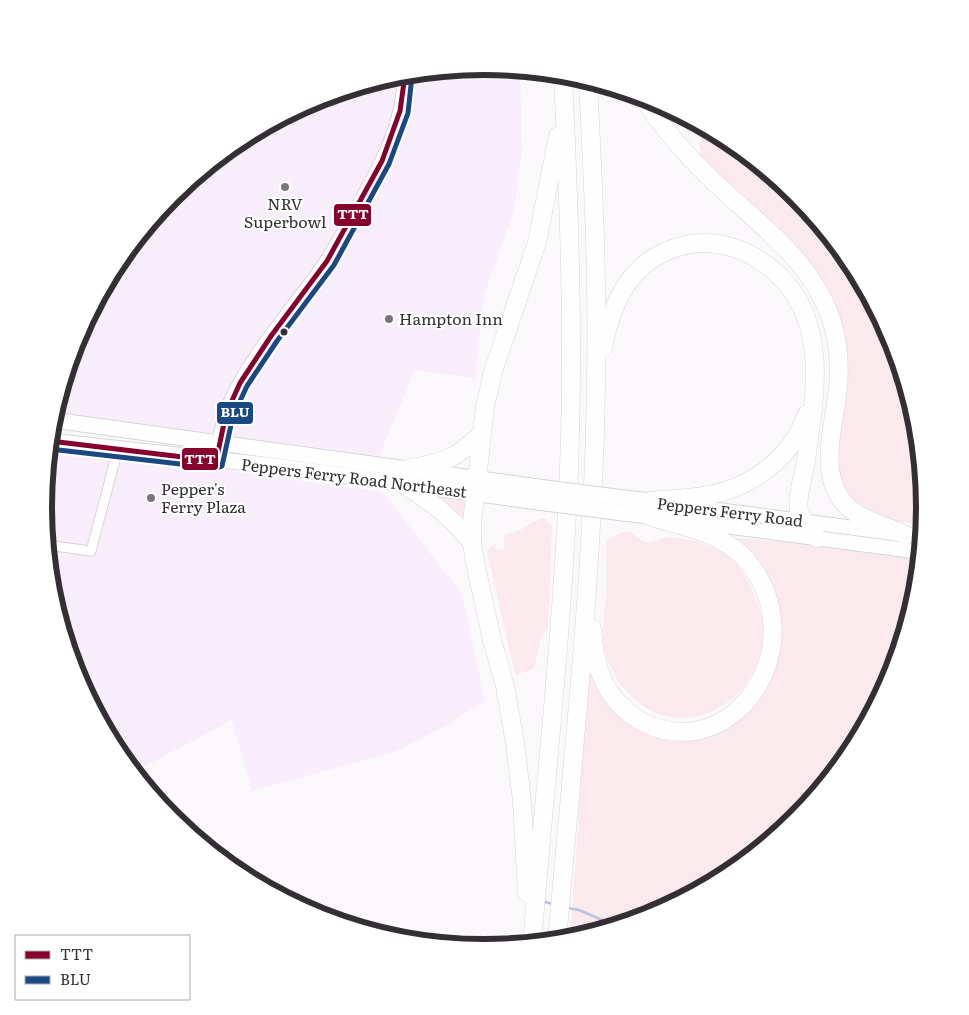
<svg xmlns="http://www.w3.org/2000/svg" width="969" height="1015" font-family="Literata,serif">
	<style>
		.built { fill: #f8eefb }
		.green { fill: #faeaed }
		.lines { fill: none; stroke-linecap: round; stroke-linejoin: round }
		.stream { stroke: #bbc4dc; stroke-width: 2.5 }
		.street-casing { stroke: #d7d4d8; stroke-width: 11 }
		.secondary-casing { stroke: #d7d4d8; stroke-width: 16 }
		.primary-casing { stroke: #d7d4d8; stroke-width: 17 }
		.highway-casing { stroke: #d7d4d8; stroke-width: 19 }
		.street { stroke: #fefeff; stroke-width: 9 }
		.secondary { stroke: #fefeff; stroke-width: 14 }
		.primary { stroke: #fefeff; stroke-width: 15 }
		.highway { stroke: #fefeff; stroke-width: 18 }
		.primary-bridge-casing { stroke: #d7d4d8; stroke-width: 17; stroke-linecap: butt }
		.primary-bridge { stroke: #fefeff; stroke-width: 15 }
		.bus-1-casing { stroke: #fff; stroke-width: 9 }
		.bus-2-casing { stroke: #fff; stroke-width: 9 }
		.bus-1 { stroke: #87012d; stroke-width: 5 }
		.bus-2 { stroke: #1a4882; stroke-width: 5 }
		.poi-dot { fill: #79757a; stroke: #fff; stroke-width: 2 }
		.bus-dot { fill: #332f34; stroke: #fff; stroke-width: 2 }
		.labels { text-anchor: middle; stroke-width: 4; stroke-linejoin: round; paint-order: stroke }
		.poi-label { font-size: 16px; fill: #332f34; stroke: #fff; text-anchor: start }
		.street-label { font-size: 16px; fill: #332f34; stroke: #fff }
		.rim { fill: none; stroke: #332f34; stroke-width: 6 }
		.line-badge { stroke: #fff; stroke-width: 2 }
		.badge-label { font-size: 14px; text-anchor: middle; font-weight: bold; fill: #fff }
	</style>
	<rect width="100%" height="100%" fill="#fbf8fc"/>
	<g class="built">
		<path d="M485,67L520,70L522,152L514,210L484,296L475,378L415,370L379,456L55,412L77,339L118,262L173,196L240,141L316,100L399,75Z"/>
		<path d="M50,446L383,492L462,594L485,701L443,727L397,751L252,791L232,720L134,772L118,752L77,676L52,593L44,507Z"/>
	</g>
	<g class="green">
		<path d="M696,123C821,190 907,320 921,461C923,482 926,503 924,525L887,520L853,504L835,475L841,334L845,333C836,309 827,286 812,265L702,163L699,144L702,136Z"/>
		<path d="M440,496L468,499V526L438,498Z"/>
		<path d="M544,518L552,526L548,629L541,637L534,669L515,675L487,551L495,543L497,551L504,549V536C510,532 515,532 520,530C529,525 534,520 544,518Z"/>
		<path d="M622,532H631C634,534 639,540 643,541C650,545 660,538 668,537C687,536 726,549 737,564C750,582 763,609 763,631C764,700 684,748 631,696C617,682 608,667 604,647C601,631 605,614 606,598C608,579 606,560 606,541Z"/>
		<path d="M728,537L803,544L920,560C905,716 796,853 653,915C627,926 597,932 570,940L589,664L647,726L731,720L779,627Z"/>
	</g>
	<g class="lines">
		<g class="stream">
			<path d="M541,901L553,904"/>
			<path d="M568,908L579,910L607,922H628"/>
		</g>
		<defs>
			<path id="street" d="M47,545L91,551L118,449"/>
			<g id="secondary">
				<path d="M216,461C219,441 223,418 232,399C253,355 287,316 316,277C332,256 344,232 357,209C381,165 404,126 405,75"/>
				<path d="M673,504L922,537"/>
				<path d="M687,521L921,552"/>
			</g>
			<g id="primary">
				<path d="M53,420L538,487"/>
				<path d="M50,441L275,466L538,502"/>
				<path d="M624,498L650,501"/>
				<path d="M623,513L649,516"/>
			</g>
			<g id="highway">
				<path d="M642,97C661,125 682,151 707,175C750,218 809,256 830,316C838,338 840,364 838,388C834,429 813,486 857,514C872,523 890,528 906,535"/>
				<path d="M603,348C608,322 616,296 633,276C650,255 680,242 707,243C732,244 756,255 775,272C830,320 815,397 806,461C804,475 796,496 799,510C802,522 808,530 817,538"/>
				<path d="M407,469C443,462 454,461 481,434"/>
				<path d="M401,483C431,501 450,516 472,543"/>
				<path d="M650,501C669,499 689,499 708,495C752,488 792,457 807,414"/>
				<path d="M592,628C593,646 596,664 603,680C611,698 627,714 644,723C718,758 784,684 771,612C767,587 753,563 733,548C709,530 677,525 649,516"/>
				<path d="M527,893L522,801L515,743L505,686L492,640L475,562L472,543V523L485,407L493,372L537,242L558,136"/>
				<path d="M557,941C573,754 594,567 596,379C598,280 593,180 588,81"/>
				<path d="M532,944C545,785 563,627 569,468C574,337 569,206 563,74"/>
			</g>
		</defs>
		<use href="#street" class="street-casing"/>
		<use href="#secondary" class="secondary-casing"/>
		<use href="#primary" class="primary-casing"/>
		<use href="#highway" class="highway-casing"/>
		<use href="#street" class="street"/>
		<use href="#secondary" class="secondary"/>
		<use href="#primary" class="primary"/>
		<use href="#highway" class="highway"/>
		<defs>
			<g id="primary-bridge">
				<path d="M538,487L624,498"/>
				<path d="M538,502L623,513"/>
			</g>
		</defs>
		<use href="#primary-bridge" class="primary-bridge-casing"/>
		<use href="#primary-bridge" class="primary-bridge"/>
		<defs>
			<path id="bus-1" d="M50,441L216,461L226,414L240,383L271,336L327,261L382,161L400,111L405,75"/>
			<path id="bus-2" d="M50,449L215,468L222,466L233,416L247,386L277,341L334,265L389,164L408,113L412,76"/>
		</defs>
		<use href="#bus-1" class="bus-1-casing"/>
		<use href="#bus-2" class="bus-2-casing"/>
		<use href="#bus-1" class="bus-1"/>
		<use href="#bus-2" class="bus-2"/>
	</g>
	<g class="poi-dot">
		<circle cx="285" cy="187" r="5"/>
		<circle cx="389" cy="319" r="5"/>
		<circle cx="151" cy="498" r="5"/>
	</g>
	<circle class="bus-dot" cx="284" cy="332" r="4.5"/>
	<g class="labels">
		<g class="poi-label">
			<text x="285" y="210" text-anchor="middle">NRV<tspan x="285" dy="18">Superbowl</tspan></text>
			<text x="399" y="325">Hampton Inn</text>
			<text x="161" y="495">Pepper's<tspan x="161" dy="18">Ferry Plaza</tspan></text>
		</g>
		<g class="street-label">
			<text transform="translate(354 478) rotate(7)" y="6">Peppers Ferry Road Northeast</text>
			<text transform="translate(730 512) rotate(7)" y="6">Peppers Ferry Road</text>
		</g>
	</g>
	<path d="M0 0H969V1015H0ZM52 507a432 432 0 1 1 864 0a432 432 0 1 1-864 0Z" fill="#fff" fill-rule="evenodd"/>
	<path class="rim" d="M52 507a432 432 0 1 1 864 0a432 432 0 1 1-864 0Z"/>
	<g class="line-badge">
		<rect x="333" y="203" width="39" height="24" rx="5" fill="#87012d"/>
		<rect x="216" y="401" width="38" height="24" rx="5" fill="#1a4882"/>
		<rect x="181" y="447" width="38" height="24" rx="5" fill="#87012d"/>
	</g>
	<g class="badge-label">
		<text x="353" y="219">TTT</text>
		<text x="235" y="417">BLU</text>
		<text x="200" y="464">TTT</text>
	</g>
	<rect x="15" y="935" width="175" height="65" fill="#ffffff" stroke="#adacae"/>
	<rect x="25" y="951" width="25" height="8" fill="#87012d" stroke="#adacae"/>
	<text x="60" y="960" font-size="15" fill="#332f34">TTT</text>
	<rect x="25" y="976" width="25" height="8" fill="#1a4882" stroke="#adacae"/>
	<text x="60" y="985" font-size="15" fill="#332f34">BLU</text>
</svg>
